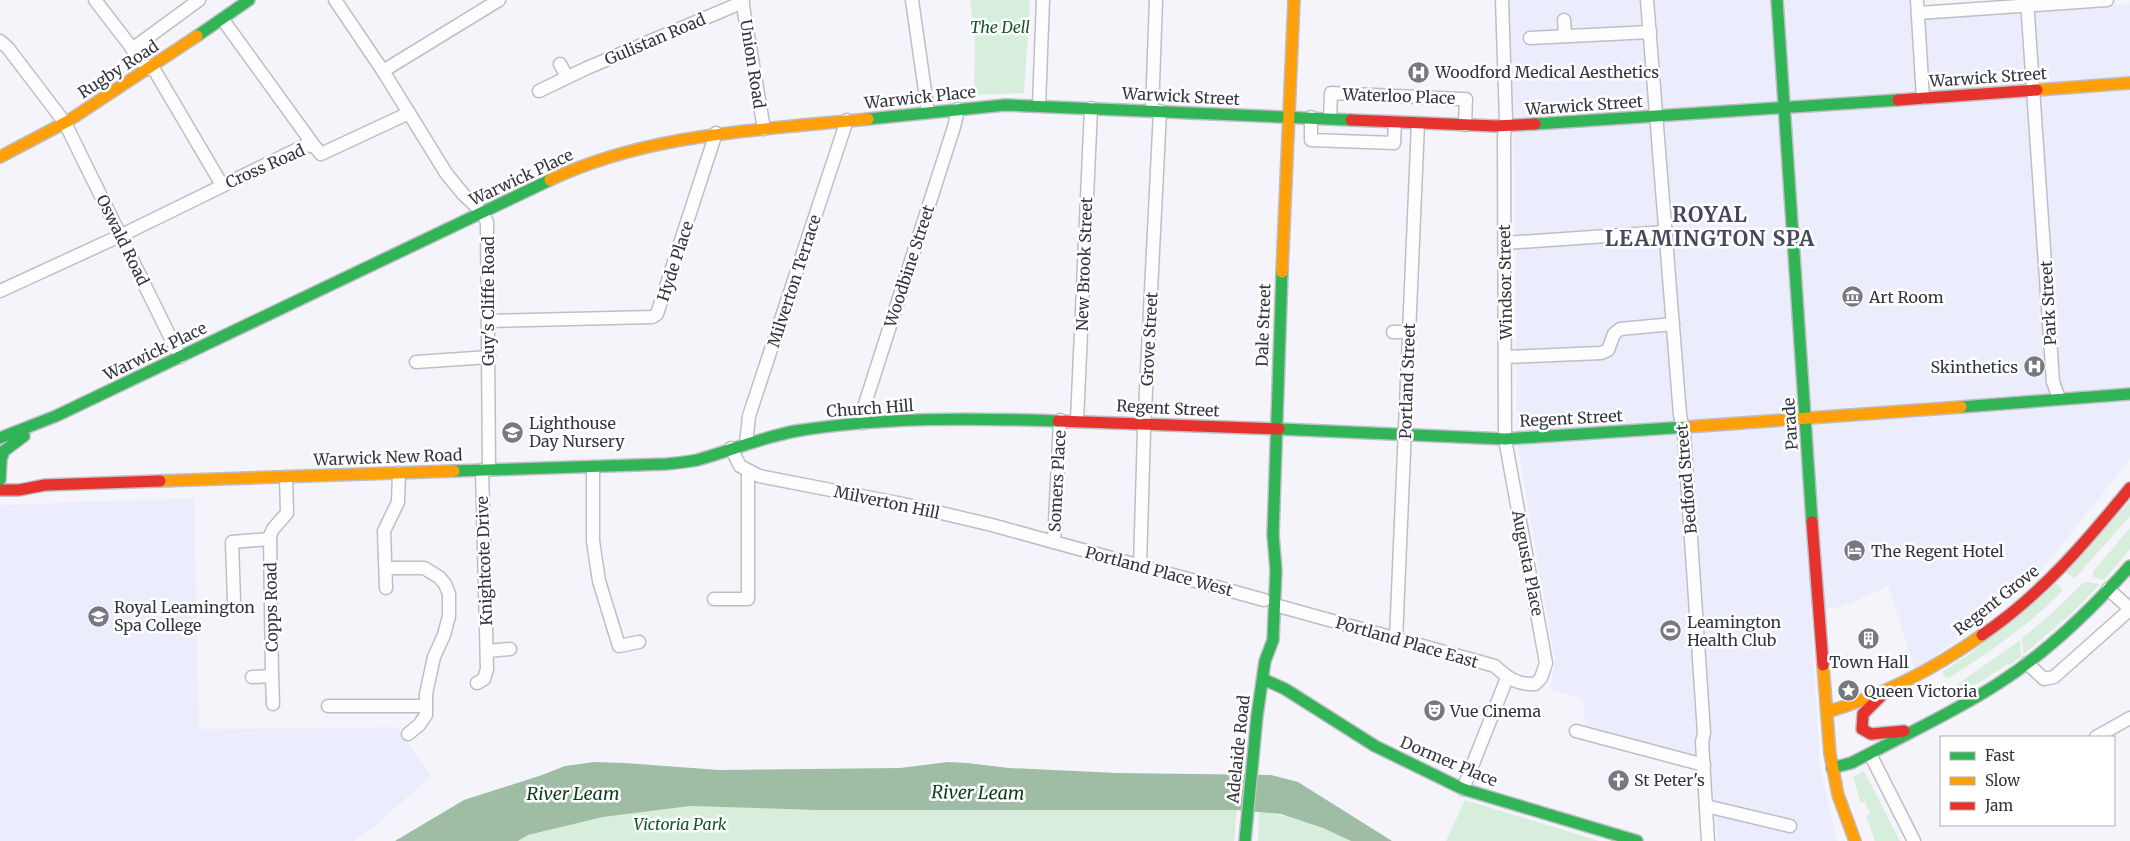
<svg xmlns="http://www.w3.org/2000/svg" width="2130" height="841" font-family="Merriweather,serif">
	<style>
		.built { fill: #ecedfc }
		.green { fill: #d8eedd }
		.water { fill: #9fbda4 }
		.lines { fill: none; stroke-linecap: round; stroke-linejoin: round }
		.street-casing { stroke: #bebec6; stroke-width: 15 }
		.fast-casing { stroke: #bebec6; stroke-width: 14 }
		.slow-casing { stroke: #bebec6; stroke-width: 14 }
		.jam-casing { stroke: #bebec6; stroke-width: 14 }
		.street { stroke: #fdfdfe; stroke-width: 12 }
		.fast { stroke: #30b455; stroke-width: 11 }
		.slow { stroke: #ff9f0a; stroke-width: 11 }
		.jam { stroke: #e5322d; stroke-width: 11 }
		.labels { text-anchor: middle; stroke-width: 5; stroke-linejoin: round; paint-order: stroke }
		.park-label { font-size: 16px; font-style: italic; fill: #135625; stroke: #fff }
		.street-label { font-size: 16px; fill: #343540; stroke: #fff }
		.poi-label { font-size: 16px; fill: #343540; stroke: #fff; text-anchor: start }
		.water-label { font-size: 18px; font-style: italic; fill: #0c3e19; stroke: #fff }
		.district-label { font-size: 21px; font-weight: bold; letter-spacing: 1px; fill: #474860; stroke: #fff }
	</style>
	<rect width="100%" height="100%" fill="#f4f4fa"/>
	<g class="built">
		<path d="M1510,0H1911L1913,20L2130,4V459L2038,575L1916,671L1888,586L1839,608H1810L1820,766L1837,841H1718L1710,761L1585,727L1583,698L1550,690L1555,662L1517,441L1515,213Z"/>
		<path d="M194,498L199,729L397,727L431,776L373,828L354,841H0V505Z"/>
	</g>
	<g class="green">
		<path d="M970,0H1030L1024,93L974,95L975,42Z"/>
		<path d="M2130,501V516L2075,578L2066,573Z"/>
		<path d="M2130,528V549L2105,579H2099L2093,577V572L2096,568Z"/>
		<path d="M2088,582L2100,584L2073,612L2023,655L2022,638L2051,614L2083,583Z"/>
		<path d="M2056,583L2063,590C2030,625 1989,652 1949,678L1945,677L1942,672L1971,653Z"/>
		<path d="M2020,640L2021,656L2010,665L2008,664L1980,682L1958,693L1954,692L1958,684Z"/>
		<path d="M1864,771L1900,841H1875L1866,816L1870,814L1865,801L1861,803L1853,777Z"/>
		<path d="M1465,800L1599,841H1446Z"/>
		<path d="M690,806L816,810H1237L1234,841H518L528,835L603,817Z"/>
		<path d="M1259,812C1292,815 1321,827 1351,841H1258Z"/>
	</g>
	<path class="water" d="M594,762L625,763L719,770L900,768L948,762L967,763L1009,768L1117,773L1271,775L1298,782L1392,841H1351L1323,828L1281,814L1237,810H816L690,806L603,817L528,835L518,841H395L464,800L542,775L565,766Z"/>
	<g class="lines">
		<defs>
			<g id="street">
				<path d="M95,0L148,69"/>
				<path d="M335,0L383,71L446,173L463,194L482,212L487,222L489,470"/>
				<path d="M742,0L764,129"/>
				<path d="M912,0L928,112"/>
				<path d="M1647,0L1680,415L1684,434L1704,733L1702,742L1708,841"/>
				<path d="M1917,0L1923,98"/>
				<path d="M2027,0L2053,382L2059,398"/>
				<path d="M1918,13L2107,0"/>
				<path d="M223,20L315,147"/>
				<path d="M1564,20L1565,36"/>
				<path d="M1530,38L1650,32"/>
				<path d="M0,41L8,48L65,123L180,357"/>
				<path d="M132,49L199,0"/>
				<path d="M560,64L567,77"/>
				<path d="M152,66L222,185"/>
				<path d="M383,71L499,0"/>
				<path d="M539,91L587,68L743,2"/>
				<path d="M1039,105L1043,0"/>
				<path d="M1152,111L1156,0"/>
				<path d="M1311,117V140L1394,143L1395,122"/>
				<path d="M1330,118L1331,93L1460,99H1466L1465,125"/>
				<path d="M1505,243L1665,232"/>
				<path d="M0,291L124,234L306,145L315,147L321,154L409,113"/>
				<path d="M489,321L652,317L657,314L716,133"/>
				<path d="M1393,332H1409"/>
				<path d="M1506,357L1601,353L1608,350L1614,334L1620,329L1673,324"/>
				<path d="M416,362L489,357"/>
				<path d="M1077,421L1091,108"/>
				<path d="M863,423V410L954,127L958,109"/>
				<path d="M746,444L749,416L847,120"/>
				<path d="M731,448L740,466L759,476L903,504L992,525L1264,600"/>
				<path d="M593,467V541L599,581L619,646L639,642"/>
				<path d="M1054,542L1060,420"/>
				<path d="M1140,566L1144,431L1160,111"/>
				<path d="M386,568H424L439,577L445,584L449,594V616L444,635L434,657L426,694V715L419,725L408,734"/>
				<path d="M386,588L384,531L398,502L399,473"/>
				<path d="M714,599H748V471"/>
				<path d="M234,601L232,542L270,539"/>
				<path d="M1275,605L1495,666C1507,678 1518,685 1535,684L1541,678L1546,663L1505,439L1504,136L1506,120L1502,0"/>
				<path d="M1396,639L1418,123"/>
				<path d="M487,651L510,649"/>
				<path d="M2027,663L2044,679L2054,677L2126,613L2129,609L2127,606L2108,589"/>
				<path d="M272,676L270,536L273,529L287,513L286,477"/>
				<path d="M252,677L272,676L273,704"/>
				<path d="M477,683L484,679L487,669L482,470"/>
				<path d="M328,706H426"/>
				<path d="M1576,731L1704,765"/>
				<path d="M2096,737L2130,718"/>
				<path d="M1870,754L1914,841"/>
				<path d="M1463,789L1507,678"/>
				<path d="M1706,806L1790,826"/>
			</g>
			<g id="fast">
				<path d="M1777,0L1812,522"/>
				<path d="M197,36L249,0"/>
				<path d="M868,119L1005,105L1351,120"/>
				<path d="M1535,124L1898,100"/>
				<path d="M1961,407L2130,394"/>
				<path d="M1279,429L1505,439L1686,427"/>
				<path d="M0,438L56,416L550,180"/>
				<path d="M454,471L667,464C677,463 687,462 697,460C730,451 762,437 796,431C882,417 971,418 1058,421"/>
				<path d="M0,480L1,459L4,451L24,436"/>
				<path d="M1263,679L1285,689L1375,746L1463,789L1637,841"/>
				<path d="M1832,768L1851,763L1869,754C1912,731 1958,710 1999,683C2049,651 2091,610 2130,566"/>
				<path d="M1245,841L1257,716L1265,661L1273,640L1276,570L1273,535L1282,272"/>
			</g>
			<g id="slow">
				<path d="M2037,90L2130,83"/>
				<path d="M0,157L68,121L197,36"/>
				<path d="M550,180C649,133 761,130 868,119"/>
				<path d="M1282,272L1294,0"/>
				<path d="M1686,427L1961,407"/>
				<path d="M160,481L454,471"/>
				<path d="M1823,665L1830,754L1838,795L1855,841"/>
				<path d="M1827,712C1884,695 1934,669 1982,635"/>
			</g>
			<g id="jam">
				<path d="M1898,100L2037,90"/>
				<path d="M1351,120L1495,126L1535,124"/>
				<path d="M1058,421L1279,429"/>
				<path d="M0,490H19L45,485L160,481"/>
				<path d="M1812,522L1823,665"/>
				<path d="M1982,635C2041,595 2085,543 2130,488"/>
				<path d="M1881,696L1863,714L1862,729L1871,734L1904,731"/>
			</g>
		</defs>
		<use href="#street" class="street-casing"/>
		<use href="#fast" class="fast-casing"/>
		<use href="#slow" class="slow-casing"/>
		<use href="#jam" class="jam-casing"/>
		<use href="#street" class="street"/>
		<use href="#fast" class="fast"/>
		<use href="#slow" class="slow"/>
		<use href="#jam" class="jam"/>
	</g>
	<defs>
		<symbol id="hospital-disc" viewBox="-11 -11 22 22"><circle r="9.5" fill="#777881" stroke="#fff"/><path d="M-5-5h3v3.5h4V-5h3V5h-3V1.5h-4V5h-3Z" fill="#fff"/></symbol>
		<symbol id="museum-disc" viewBox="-11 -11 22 22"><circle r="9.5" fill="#777881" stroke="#fff"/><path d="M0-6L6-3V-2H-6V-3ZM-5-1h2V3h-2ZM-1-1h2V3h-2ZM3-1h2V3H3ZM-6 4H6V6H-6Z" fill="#fff"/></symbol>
		<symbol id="school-disc" viewBox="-11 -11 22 22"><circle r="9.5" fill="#777881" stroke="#fff"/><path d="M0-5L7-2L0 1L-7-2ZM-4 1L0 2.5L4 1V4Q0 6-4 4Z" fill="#fff"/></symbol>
		<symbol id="hotel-disc" viewBox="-11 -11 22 22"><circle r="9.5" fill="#777881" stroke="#fff"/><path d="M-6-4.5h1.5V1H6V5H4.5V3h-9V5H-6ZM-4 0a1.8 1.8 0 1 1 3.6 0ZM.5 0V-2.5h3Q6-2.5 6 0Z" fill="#fff"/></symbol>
		<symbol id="university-disc" viewBox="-11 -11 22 22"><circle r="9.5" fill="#777881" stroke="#fff"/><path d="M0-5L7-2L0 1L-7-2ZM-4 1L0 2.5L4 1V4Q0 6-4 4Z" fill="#fff"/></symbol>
		<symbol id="stadium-disc" viewBox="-11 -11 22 22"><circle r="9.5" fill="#777881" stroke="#fff"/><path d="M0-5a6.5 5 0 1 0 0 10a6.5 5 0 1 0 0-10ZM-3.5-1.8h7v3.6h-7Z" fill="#fff"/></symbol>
		<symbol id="building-disc" viewBox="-11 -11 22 22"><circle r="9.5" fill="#777881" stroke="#fff"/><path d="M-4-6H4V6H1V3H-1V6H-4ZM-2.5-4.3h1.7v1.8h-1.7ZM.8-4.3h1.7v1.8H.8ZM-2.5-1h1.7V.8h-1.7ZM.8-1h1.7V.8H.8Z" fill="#fff"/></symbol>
		<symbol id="sight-disc" viewBox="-11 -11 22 22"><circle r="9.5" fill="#777881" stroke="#fff"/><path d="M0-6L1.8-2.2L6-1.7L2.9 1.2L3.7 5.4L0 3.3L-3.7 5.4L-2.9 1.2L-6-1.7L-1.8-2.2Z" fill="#fff"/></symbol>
		<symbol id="theatre-disc" viewBox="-11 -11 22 22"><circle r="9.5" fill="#777881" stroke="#fff"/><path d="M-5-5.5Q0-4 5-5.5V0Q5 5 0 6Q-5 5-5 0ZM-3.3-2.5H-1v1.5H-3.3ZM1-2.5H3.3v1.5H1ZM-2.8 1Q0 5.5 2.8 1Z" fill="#fff"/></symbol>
		<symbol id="church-disc" viewBox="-11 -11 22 22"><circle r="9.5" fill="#777881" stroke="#fff"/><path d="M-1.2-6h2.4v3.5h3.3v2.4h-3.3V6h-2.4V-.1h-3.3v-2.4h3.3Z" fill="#fff"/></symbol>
	</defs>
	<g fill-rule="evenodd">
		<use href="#hospital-disc" x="1406" y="60" width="25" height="25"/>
		<use href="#museum-disc" x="1840" y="284" width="25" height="25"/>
		<use href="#hospital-disc" x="2022" y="354" width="25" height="25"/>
		<use href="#school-disc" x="500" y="420" width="25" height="25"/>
		<use href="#hotel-disc" x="1842" y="538" width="25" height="25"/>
		<use href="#university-disc" x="86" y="604" width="25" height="25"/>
		<use href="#stadium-disc" x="1658" y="618" width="25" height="25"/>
		<use href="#building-disc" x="1856" y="626" width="25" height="25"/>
		<use href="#sight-disc" x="1836" y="678" width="25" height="25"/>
		<use href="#theatre-disc" x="1422" y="698" width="25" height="25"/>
		<use href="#church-disc" x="1606" y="768" width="25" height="25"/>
	</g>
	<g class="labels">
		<g class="park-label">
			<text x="1000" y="33">The Dell</text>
			<text x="680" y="830">Victoria Park</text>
		</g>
		<g class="street-label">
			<text transform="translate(655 39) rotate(-23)" y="6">Gulistan Road</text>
			<text transform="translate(753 64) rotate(81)" y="6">Union Road</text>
			<text transform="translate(118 69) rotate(-33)" y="6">Rugby Road</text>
			<text transform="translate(1988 77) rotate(-4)" y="6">Warwick Street</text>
			<text transform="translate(1181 96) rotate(3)" y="6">Warwick Street</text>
			<text transform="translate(1399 96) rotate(2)" y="6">Waterloo Place</text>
			<text transform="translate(920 97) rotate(-6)" y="6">Warwick Place</text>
			<text transform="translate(1584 105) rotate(-4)" y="6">Warwick Street</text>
			<text transform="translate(265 166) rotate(-24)" y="6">Cross Road</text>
			<text transform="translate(521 177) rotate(-25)" y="6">Warwick Place</text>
			<text transform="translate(123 240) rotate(64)" y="6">Oswald Road</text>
			<text transform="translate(675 261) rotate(-72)" y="6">Hyde Place</text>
			<text transform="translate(1084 264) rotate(-88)" y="6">New Brook Street</text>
			<text transform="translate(909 266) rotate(-72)" y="6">Woodbine Street</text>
			<text transform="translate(794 281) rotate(-72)" y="6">Milverton Terrace</text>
			<text transform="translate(1505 282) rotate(-91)" y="6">Windsor Street</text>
			<text transform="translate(488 301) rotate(-90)" y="6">Guy's Cliffe Road</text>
			<text transform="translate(2048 303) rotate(-93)" y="6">Park Street</text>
			<text transform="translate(1263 325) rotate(-88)" y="6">Dale Street</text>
			<text transform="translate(1149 339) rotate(-87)" y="6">Grove Street</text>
			<text transform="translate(155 351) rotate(-26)" y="6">Warwick Place</text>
			<text transform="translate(1407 381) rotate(-88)" y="6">Portland Street</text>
			<text transform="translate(870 408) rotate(-4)" y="6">Church Hill</text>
			<text transform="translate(1168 408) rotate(3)" y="6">Regent Street</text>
			<text transform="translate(1571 418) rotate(-3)" y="6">Regent Street</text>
			<text transform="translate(1790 424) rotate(-94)" y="6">Parade</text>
			<text transform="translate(388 457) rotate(-2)" y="6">Warwick New Road</text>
			<text transform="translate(1686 479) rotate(-95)" y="6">Bedford Street</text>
			<text transform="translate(1057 481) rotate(-87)" y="6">Somers Place</text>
			<text transform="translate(887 502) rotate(12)" y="6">Milverton Hill</text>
			<text transform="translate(484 561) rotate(-92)" y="6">Knightcote Drive</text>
			<text transform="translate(1528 563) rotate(79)" y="6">Augusta Place</text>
			<text transform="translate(1159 571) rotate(15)" y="6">Portland Place West</text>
			<text transform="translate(1996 600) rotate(-38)" y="6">Regent Grove</text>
			<text transform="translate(271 607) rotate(-91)" y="6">Copps Road</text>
			<text transform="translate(1407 642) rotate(16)" y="6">Portland Place East</text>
			<text transform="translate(1238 749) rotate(-84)" y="6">Adelaide Road</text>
			<text transform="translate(1449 761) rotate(23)" y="6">Dormer Place</text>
		</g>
		<g class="poi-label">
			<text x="1435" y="78">Woodford Medical Aesthetics</text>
			<text x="1869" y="303">Art Room</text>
			<text x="2018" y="373" text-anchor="end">Skinthetics</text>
			<text x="529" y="429">Lighthouse<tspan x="529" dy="18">Day Nursery</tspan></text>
			<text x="1871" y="557">The Regent Hotel</text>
			<text x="114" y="613">Royal Leamington<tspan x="114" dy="18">Spa College</tspan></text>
			<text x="1687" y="628">Leamington<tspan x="1687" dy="18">Health Club</tspan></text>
			<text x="1869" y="668" text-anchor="middle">Town Hall</text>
			<text x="1864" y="697">Queen Victoria</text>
			<text x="1450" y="717">Vue Cinema</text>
			<text x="1634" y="786">St Peter's</text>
		</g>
		<g class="water-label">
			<text transform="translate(978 793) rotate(1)" y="6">River Leam</text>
			<text x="573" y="800">River Leam</text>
		</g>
		<g class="district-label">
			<text x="1710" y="222">ROYAL<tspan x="1710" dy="24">LEAMINGTON SPA</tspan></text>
		</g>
	</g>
	<rect x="1940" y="736" width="175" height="90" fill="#ffffff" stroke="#aeaeb3"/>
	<rect x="1950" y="752" width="25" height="8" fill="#30b455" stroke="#aeaeb3"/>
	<text x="1985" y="761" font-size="15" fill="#343540">Fast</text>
	<rect x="1950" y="777" width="25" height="8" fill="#ff9f0a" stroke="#aeaeb3"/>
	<text x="1985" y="786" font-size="15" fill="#343540">Slow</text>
	<rect x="1950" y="802" width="25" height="8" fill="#e5322d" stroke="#aeaeb3"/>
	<text x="1985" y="811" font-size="15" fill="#343540">Jam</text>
</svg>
